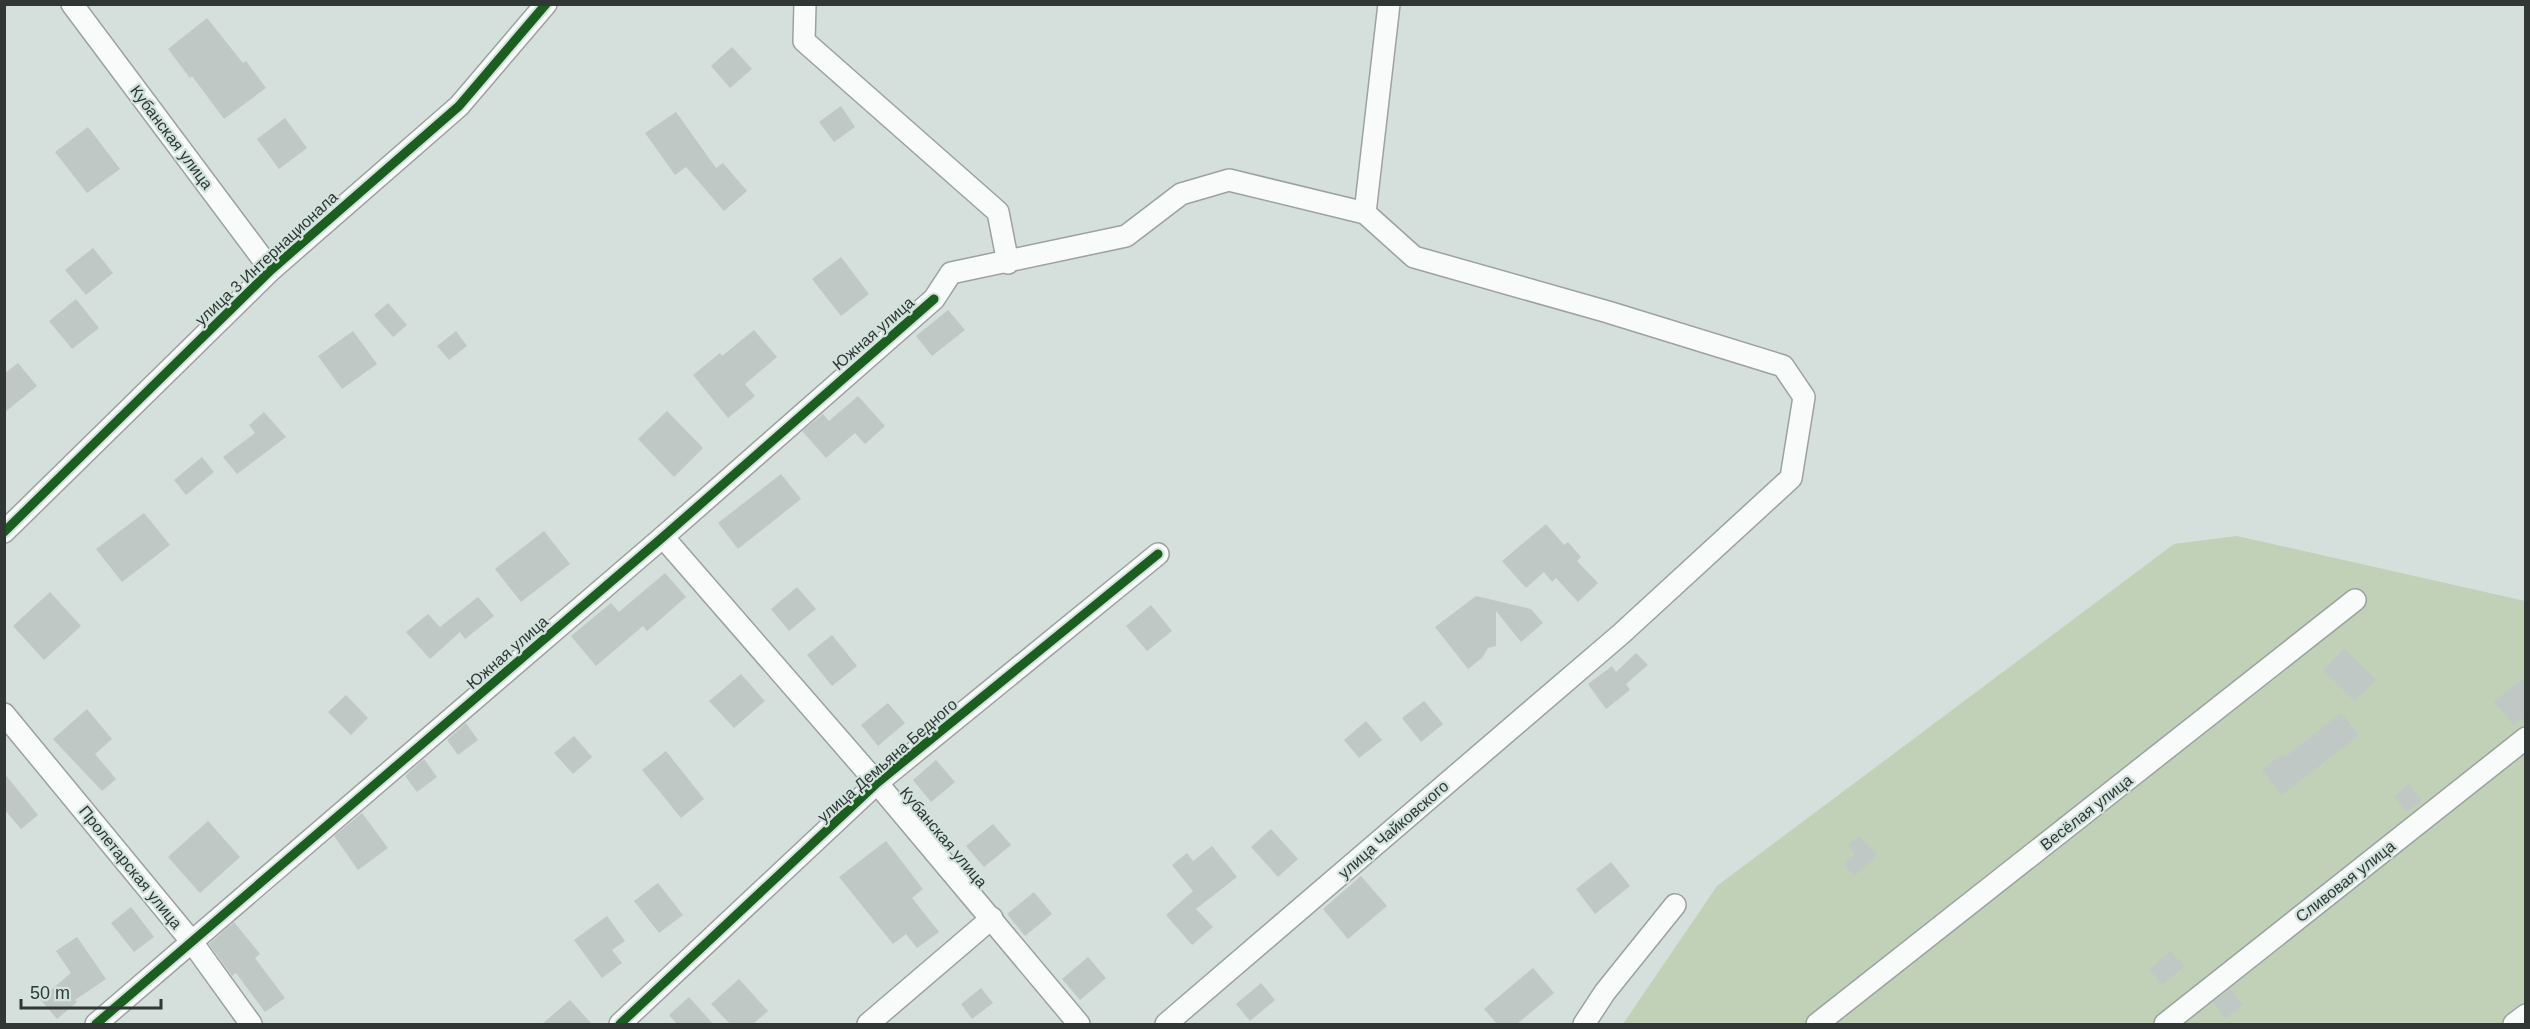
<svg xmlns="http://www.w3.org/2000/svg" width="2530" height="1029" font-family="Arial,sans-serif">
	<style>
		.green { fill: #c0d1b7 }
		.building { fill: #c0c8c6 }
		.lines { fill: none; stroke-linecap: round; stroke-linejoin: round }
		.minor-casing { stroke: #9ba29f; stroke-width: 24 }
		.minor { stroke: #f9fafa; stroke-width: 21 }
		.cycleway-casing { stroke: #d1e3dc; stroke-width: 13 }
		.cycleway { stroke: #1b5e20; stroke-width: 9 }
		.labels { text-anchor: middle; stroke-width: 4.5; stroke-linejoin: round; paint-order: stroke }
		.street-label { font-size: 16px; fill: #303735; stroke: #d1e3dc }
	</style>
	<rect width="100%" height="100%" fill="#d5dfdb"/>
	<path class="green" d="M2237,536L2525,601V1024H1623L1717,886L2174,544Z"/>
	<g class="building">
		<path d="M207,18L243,63L246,61L266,88L224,119L192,76L190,78L168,49Z"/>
		<path d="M732,47L752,69L730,88L711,66Z"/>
		<path d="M841,106L855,127L834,142L819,122Z"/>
		<path d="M676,112L716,168L723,163L747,191L724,211L686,167L675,175L645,133Z"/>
		<path d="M285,118L307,148L279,169L257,139Z"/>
		<path d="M88,127L120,169L87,193L55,152Z"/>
		<path d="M93,248L113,273L86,295L65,270Z"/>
		<path d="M841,257L869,294L841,316L812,279Z"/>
		<path d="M76,299L99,328L72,349L49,321Z"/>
		<path d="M388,303L407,325L393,337L374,315Z"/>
		<path d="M948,310L965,330L932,356L916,336Z"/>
		<path d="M754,330L777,357L745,384L755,396L728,418L693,375L720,353L722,356Z"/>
		<path d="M353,331L377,364L342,389L318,356Z"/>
		<path d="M456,331L467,346L449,360L437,346Z"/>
		<path d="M18,363L37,386L4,413V374Z"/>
		<path d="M858,396L885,426L865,444L855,433L826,458L802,431L823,414L829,421Z"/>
		<path d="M667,411L703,448L674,477L638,439Z"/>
		<path d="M264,412L286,437L237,474L223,457L255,433L249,425Z"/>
		<path d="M202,457L214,472L186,495L174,480Z"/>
		<path d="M781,474L801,499L738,549L718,523Z"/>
		<path d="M144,513L170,545L122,582L96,549Z"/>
		<path d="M1546,524L1564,545L1568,542L1581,557L1577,561L1598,583L1578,602L1556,578L1552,582L1544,572L1526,588L1502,561Z"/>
		<path d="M544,531L570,564L521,602L495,569Z"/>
		<path d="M665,573L686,597L647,631L643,626L596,666L571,636L611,603L619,612Z"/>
		<path d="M797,587L816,609L789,631L771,609Z"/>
		<path d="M50,592L81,626L44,660L13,626Z"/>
		<path d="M1476,596L1531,609L1543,623L1521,642L1496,611V646L1488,648L1482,658L1468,669L1435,627Z"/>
		<path d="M478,597L494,616L465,639L460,632L430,659L406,632L428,614L440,627Z"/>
		<path d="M1151,605L1172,631L1147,651L1126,626Z"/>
		<path d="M832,635L857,666L832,686L807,655Z"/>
		<path d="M2344,649L2376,679L2355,701L2323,670Z"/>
		<path d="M1636,653L1648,665L1626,684L1630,690L1606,709L1588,684L1612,666L1616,672Z"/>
		<path d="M741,674L765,701L734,728L709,701Z"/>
		<path d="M2526,676V716L2514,725L2494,702Z"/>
		<path d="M346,695L368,718L351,735L328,712Z"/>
		<path d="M1424,701L1443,724L1421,742L1402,718Z"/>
		<path d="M888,703L905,723L878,746L861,725Z"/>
		<path d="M87,709L112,739L95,754L116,779L102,791L53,739Z"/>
		<path d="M2341,713L2359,735L2282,795L2262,770L2282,754L2285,757Z"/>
		<path d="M1366,721L1382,740L1359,758L1344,740Z"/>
		<path d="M466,723L478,740L458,755L447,740Z"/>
		<path d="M574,736L592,757L573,774L554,753Z"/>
		<path d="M666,751L704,799L681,818L642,770Z"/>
		<path d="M424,759L437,777L417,792L405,776Z"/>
		<path d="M936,760L955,782L931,802L913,780Z"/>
		<path d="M4,773L38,815L21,829L4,809Z"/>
		<path d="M2409,784L2422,800L2406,812L2394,797Z"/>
		<path d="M362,813L388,848L358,870L334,836Z"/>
		<path d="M208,821L240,857L200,893L168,857Z"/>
		<path d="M993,824L1011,845L984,867L966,846Z"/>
		<path d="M1271,829L1298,859L1278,877L1251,847Z"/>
		<path d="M1859,836L1877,855L1854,876L1844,864L1855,854L1848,845Z"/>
		<path d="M886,841L923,889L912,898L939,932L917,948L906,934L893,944L839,877Z"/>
		<path d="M1212,846L1237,877L1196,909L1213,927L1192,945L1166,915L1193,891L1172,865L1187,853L1193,861Z"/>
		<path d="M1611,862L1630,886L1595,914L1576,889Z"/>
		<path d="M1361,876L1387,906L1348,939L1323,909Z"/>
		<path d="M658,883L683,915L659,933L634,901Z"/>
		<path d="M1034,892L1052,914L1025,936L1007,914Z"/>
		<path d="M131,907L154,937L134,952L111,923Z"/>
		<path d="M607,916L625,941L612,950L622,963L602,978L574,940Z"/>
		<path d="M234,922L260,954L255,958L285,998L265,1012L236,973L232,976L209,944Z"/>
		<path d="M77,937L106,979L75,1000L77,1002L57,1019L40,999L71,973L56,951Z"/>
		<path d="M2171,951L2184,967L2162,985L2149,969Z"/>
		<path d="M1088,957L1106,978L1080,1000L1062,979Z"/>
		<path d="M1533,968L1554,993L1517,1024H1497L1484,1009Z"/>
		<path d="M739,979L768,1011L753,1024H730L711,1004Z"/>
		<path d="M1261,983L1275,1000L1250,1021L1236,1004Z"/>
		<path d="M981,988L993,1003L972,1019L961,1004Z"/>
		<path d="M2230,989L2243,1005L2225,1018L2213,1002Z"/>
		<path d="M689,997L713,1024H677L669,1015Z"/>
		<path d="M570,1000L592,1024H542Z"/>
	</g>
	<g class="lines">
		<defs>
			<g id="minor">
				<path d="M72,4L271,270"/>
				<path d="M805,4L804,41L998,212L1008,263"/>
				<path d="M4,532L271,270L459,106L546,4"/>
				<path d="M663,537L877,783L1079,1024"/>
				<path d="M4,714L192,942L251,1024"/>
				<path d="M96,1024L663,537L934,299L951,273L1126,236L1181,194L1229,180L1365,213"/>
				<path d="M620,1024L877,783L1158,554"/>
				<path d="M868,1024L992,918"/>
				<path d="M1166,1024L1621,634L1791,478L1804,397L1783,366L1608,312L1414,257L1365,213L1389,4"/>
				<path d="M1584,1024L1605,992L1675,905"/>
				<path d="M1817,1024L2355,600"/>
				<path d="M2165,1024L2526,738"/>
				<path d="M2514,1024L2526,1015"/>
			</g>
		</defs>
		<use href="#minor" class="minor-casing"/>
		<use href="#minor" class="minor"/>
		<defs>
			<g id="cycleway">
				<path d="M4,532L271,270L459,106L546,4"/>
				<path d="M96,1024L663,537L934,299"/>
				<path d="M620,1024L877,783L1158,554"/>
			</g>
		</defs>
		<use href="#cycleway" class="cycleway-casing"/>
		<use href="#cycleway" class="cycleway"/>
	</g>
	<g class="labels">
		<g class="street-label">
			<text transform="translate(172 137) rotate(53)" y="6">Кубанская улица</text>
			<text transform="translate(266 258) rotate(-43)" y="6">улица 3 Интернационала</text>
			<text transform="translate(873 333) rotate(-41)" y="6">Южная улица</text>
			<text transform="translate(507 652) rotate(-41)" y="6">Южная улица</text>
			<text transform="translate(887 760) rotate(-41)" y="6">улица Демьяна Бедного</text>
			<text transform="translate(2086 812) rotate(-38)" y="6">Весёлая улица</text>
			<text transform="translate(1393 829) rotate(-41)" y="6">улица Чайковского</text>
			<text transform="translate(944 837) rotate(50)" y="6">Кубанская улица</text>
			<text transform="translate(131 867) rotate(51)" y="6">Пролетарская улица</text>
			<text transform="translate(2345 881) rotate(-38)" y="6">Сливовая улица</text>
		</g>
	</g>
	<rect width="2530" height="1029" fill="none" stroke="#303735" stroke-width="12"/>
	<path d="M21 999v9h140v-9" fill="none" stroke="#303735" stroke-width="3"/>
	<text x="30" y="999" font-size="18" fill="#303735" stroke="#d1e3dc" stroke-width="4.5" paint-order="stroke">50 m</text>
</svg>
